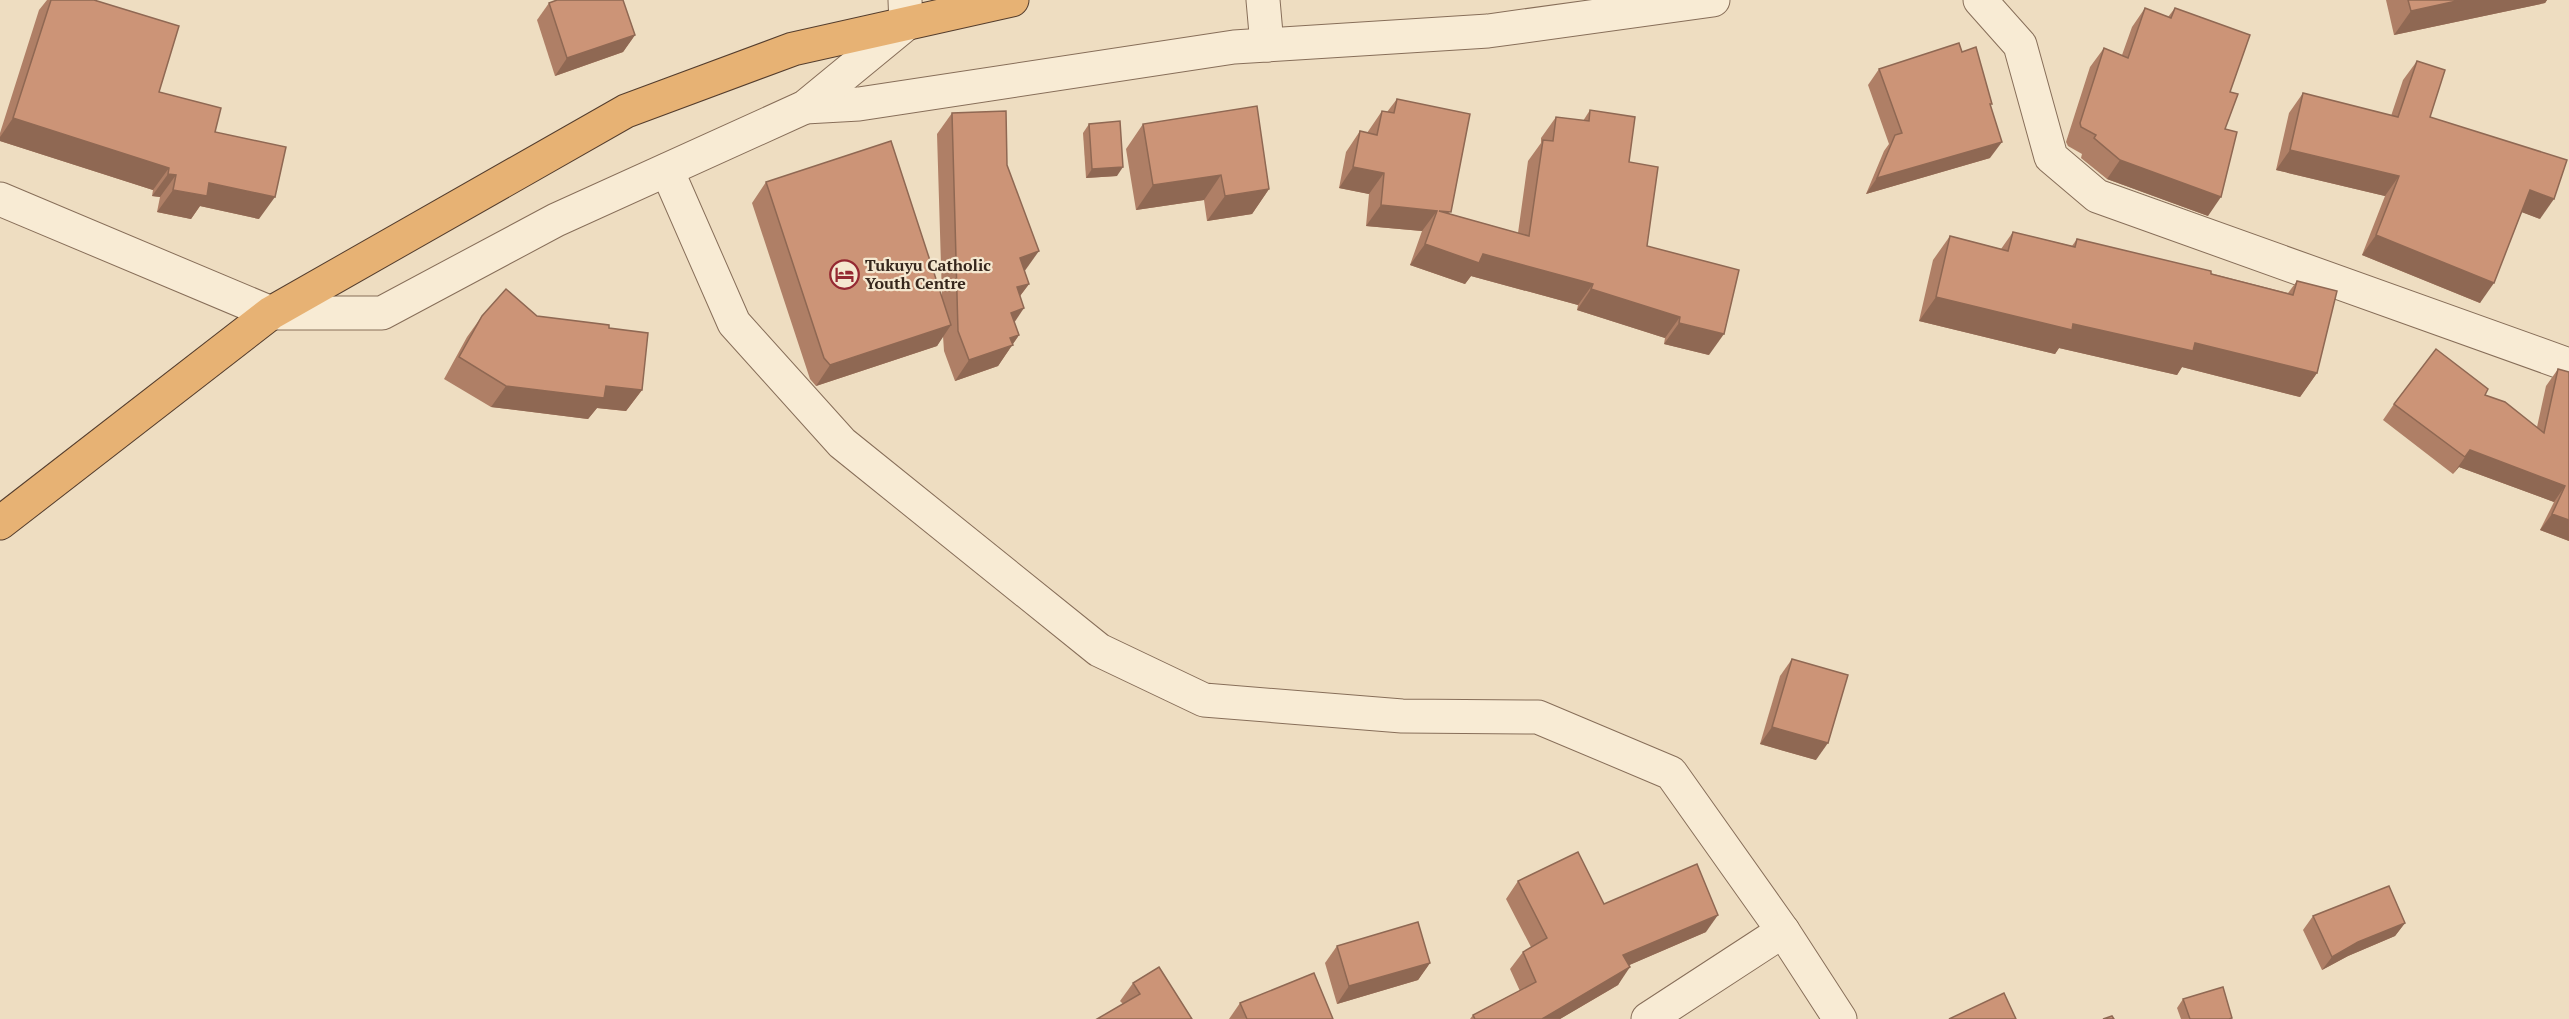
<svg xmlns="http://www.w3.org/2000/svg" width="2569" height="1019" font-family="'PT Serif',serif">
	<style>
		.lines { fill: none; stroke-linecap: round; stroke-linejoin: round }
		.minor-casing { stroke: #876e59; stroke-width: 35 }
		.tertiary-casing { stroke: #876e59; stroke-width: 35 }
		.trunk-casing { stroke: #543d2d; stroke-width: 35 }
		.minor { stroke: #f8ebd4; stroke-width: 33 }
		.tertiary { stroke: #f8ebd4; stroke-width: 33 }
		.trunk { stroke: #e7b274; stroke-width: 33 }
		.wall { fill: #af7f66 }
		.shaded-wall { fill: #8f6853 }
		.building { fill: #cc9477; stroke: #8f6853; stroke-width: 1.5 }
		.labels { text-anchor: middle; stroke-width: 4.5; stroke-linejoin: round; paint-order: stroke }
		.poi-label { font-size: 16px; font-weight: bold; fill: #36271d; stroke: #f5e8d0; text-anchor: start }
	</style>
	<rect width="100%" height="100%" fill="#eeddc1"/>
	<g class="lines">
		<defs>
			<g id="minor">
				<path d="M1263,0L1267,45"/>
				<path d="M1980,0L2020,45L2051,157L2097,196L2569,365"/>
				<path d="M805,107L859,104L1234,47L1488,31L1713,0"/>
				<path d="M667,170L734,323L842,443L1099,650L1204,700L1402,716L1538,717L1671,773L1783,931L1840,1019"/>
				<path d="M271,313H382L556,220L805,107L906,24L905,0"/>
				<path d="M1648,1019L1783,931"/>
			</g>
			<path id="tertiary" d="M0,199L271,313"/>
			<path id="trunk" d="M0,523L271,313L626,111L793,49L1012,0"/>
		</defs>
		<use href="#minor" class="minor-casing"/>
		<use href="#tertiary" class="tertiary-casing"/>
		<use href="#trunk" class="trunk-casing"/>
		<use href="#minor" class="minor"/>
		<use href="#tertiary" class="tertiary"/>
		<use href="#trunk" class="trunk"/>
	</g>
	<g class="wall">
		<path d="M47,0H94L159,92L215,132L259,219L200,206L191,219L157,212L160,197L152,196L153,190L0,141V133L39,10Z"/>
		<path d="M2386,0H2547L2545,3L2394,35Z"/>
		<path d="M549,3L635,35L623,52L555,76L537,20Z"/>
		<path d="M2145,8L2168,17L2175,8L2230,92L2225,129L2208,216L2107,179L2081,158L2082,154L2068,146L2066,142L2090,67L2104,48L2122,55L2132,27Z"/>
		<path d="M1962,52L1990,106V158L1866,194L1884,151L1889,144L1868,85L1879,69Z"/>
		<path d="M2417,61L2430,117L2540,219L2522,212L2480,303L2362,255L2385,196L2276,170L2289,113L2303,93L2391,116L2403,80Z"/>
		<path d="M1397,99L1450,214L1518,233L1528,161L1541,143V138L1556,117L1583,121L1590,110L1629,162L1647,246L1709,355L1664,344L1665,338L1577,310L1578,305L1471,276L1465,284L1410,265L1422,231L1366,226L1369,194L1339,188L1346,152L1360,131L1367,133L1382,111L1387,112Z"/>
		<path d="M952,113L1007,165L1024,271L1029,284L1020,296L1014,322L1019,335L998,366L955,381L944,351L943,336L937,346L816,386L810,379L752,203L766,182L942,298L937,134Z"/>
		<path d="M1089,124L1117,176L1086,178L1083,133Z"/>
		<path d="M1143,124L1269,189L1252,214L1207,221L1204,200L1136,210L1126,149Z"/>
		<path d="M2013,232L2072,246L2077,239L2288,293L2297,281L2317,373L2300,397L2182,367L2177,375L2059,348L2055,354L1919,321L1933,260L1950,236L2001,249Z"/>
		<path d="M482,316H537L609,328L642,390L626,411L597,408L588,419L491,407L444,379L467,337Z"/>
		<path d="M2558,369L2569,541L2540,530L2554,502L2459,467L2453,474L2383,420L2394,404L2485,395L2537,427L2546,386Z"/>
		<path d="M1792,659L1816,760L1760,744L1780,676Z"/>
		<path d="M1518,881L1604,904L1706,932L1629,965L1618,985L1560,1019H1470L1473,1015L1520,991L1510,969L1523,952L1531,947L1506,899Z"/>
		<path d="M2313,916L2405,923L2395,936L2348,956L2322,970L2303,930Z"/>
		<path d="M1337,946L1430,963L1418,980L1337,1004L1325,963Z"/>
		<path d="M1133,983L1192,1019L1123,1004L1120,1001Z"/>
		<path d="M2183,999L2231,1019H2181L2177,1008Z"/>
		<path d="M1240,1003L1333,1019H1229Z"/>
	</g>
	<g class="shaded-wall">
		<path d="M2461,0H2547L2545,3L2394,35L2411,11Z"/>
		<path d="M635,35L623,52L555,76L567,58Z"/>
		<path d="M13,118L169,168L153,190L0,141V137Z"/>
		<path d="M2002,142L1990,158L1866,194L1877,178Z"/>
		<path d="M2290,150L2399,176L2385,196L2276,170Z"/>
		<path d="M2120,160L2221,197L2208,216L2107,179Z"/>
		<path d="M1123,167L1117,176L1086,178L1092,169Z"/>
		<path d="M1353,167L1384,173L1369,194L1339,188Z"/>
		<path d="M168,174L176,175L160,197L152,196Z"/>
		<path d="M1221,175L1204,200L1136,210L1153,185Z"/>
		<path d="M209,183L275,197L259,219L200,206L191,219L157,212L173,190Z"/>
		<path d="M1269,189L1252,214L1207,221L1225,196Z"/>
		<path d="M2530,190L2554,199L2540,219L2516,210Z"/>
		<path d="M1381,205L1437,211L1422,231L1366,226Z"/>
		<path d="M2376,235L2494,283L2480,303L2362,255Z"/>
		<path d="M1425,244L1483,254L1593,284L1578,305L1471,276L1465,284L1410,265Z"/>
		<path d="M1039,251L1024,272L1020,258Z"/>
		<path d="M1029,284L1014,304L1017,287Z"/>
		<path d="M1591,289L1680,317L1665,338L1577,310Z"/>
		<path d="M1936,297L2073,324L2195,343L2317,373L2300,397L2182,367L2177,375L2059,348L2055,354L1919,321Z"/>
		<path d="M1024,308L1010,329L1011,313Z"/>
		<path d="M1679,323L1724,334L1709,355L1664,344Z"/>
		<path d="M951,325L937,346L816,386L830,365Z"/>
		<path d="M1019,335L998,366L955,381L969,360L1010,338Z"/>
		<path d="M506,386H606L642,390L626,411L597,408L588,419L491,407Z"/>
		<path d="M2470,450L2565,486L2554,502L2459,467L2453,474Z"/>
		<path d="M2552,514L2569,520V541L2540,530Z"/>
		<path d="M1772,727L1828,743L1816,760L1760,744Z"/>
		<path d="M1718,915L1706,932L1611,973L1623,955Z"/>
		<path d="M2405,923L2395,936L2348,956L2322,970L2332,957L2358,942Z"/>
		<path d="M1430,963L1418,980L1337,1004L1349,986Z"/>
		<path d="M1630,967L1618,985L1560,1019H1542Z"/>
	</g>
	<g class="building">
		<path d="M51,0H94L179,26L159,92L221,108L215,132L286,147L275,197L209,183L207,196L173,190L176,175L168,174L169,168L13,118Z"/>
		<path d="M557,0H623L635,35L567,58L549,3Z"/>
		<path d="M2408,0H2461L2411,11Z"/>
		<path d="M2145,8L2171,18L2175,8L2250,35L2230,92L2238,94L2225,129L2237,132L2221,197L2120,160L2094,138L2096,135L2081,127L2080,123L2104,48L2128,58Z"/>
		<path d="M1959,43L1962,52L1976,47L1992,104H1990L2002,142L1877,178L1895,135L1902,133L1879,69Z"/>
		<path d="M2417,61L2445,70L2430,117L2567,160L2554,199L2530,190L2494,283L2376,235L2399,176L2290,150L2303,93L2398,117Z"/>
		<path d="M1397,99L1470,114L1451,212L1439,211L1529,236L1543,140L1553,141L1556,117L1589,121L1590,110L1635,117L1629,162L1658,167L1647,246L1739,270L1724,334L1679,323L1680,317L1591,289L1593,284L1483,254L1479,263L1425,244L1437,211L1381,205L1384,173L1353,167L1360,131L1377,135L1382,111L1394,113Z"/>
		<path d="M1257,106L1269,189L1225,196L1221,175L1153,185L1143,124Z"/>
		<path d="M1006,111L1007,165L1039,251L1020,258L1029,284L1017,287L1024,308L1011,313L1019,335L1010,338L1013,345L969,360L958,331L952,113Z"/>
		<path d="M1120,121L1123,167L1092,169L1089,124Z"/>
		<path d="M891,141L951,325L830,365L824,358L766,182Z"/>
		<path d="M2013,232L2075,247L2077,239L2211,271V274L2293,295L2297,281L2337,291L2317,373L2195,343L2193,351L2073,324L2072,330L1936,297L1950,236L2008,251Z"/>
		<path d="M506,289L537,316L609,325V328L648,333L642,390L606,386L604,398L506,386L459,357L482,316Z"/>
		<path d="M2436,349L2488,389L2485,395L2505,402L2544,433L2558,369L2569,372V520L2552,514L2565,486L2470,450L2465,457L2394,404Z"/>
		<path d="M1792,659L1848,675L1828,743L1772,727Z"/>
		<path d="M1578,852L1604,904L1697,864L1718,915L1623,955L1630,967L1542,1019H1475L1473,1015L1536,982L1523,952L1547,938L1518,881Z"/>
		<path d="M2389,886L2405,923L2358,942L2332,957L2313,916Z"/>
		<path d="M1418,922L1430,963L1349,986L1337,946Z"/>
		<path d="M1159,967L1192,1019H1097L1140,994L1133,983Z"/>
		<path d="M1314,973L1333,1019H1247L1240,1003Z"/>
		<path d="M2223,987L2232,1018L2229,1019H2190L2183,999Z"/>
		<path d="M2004,993L2016,1019H1949Z"/>
		<path d="M2112,1016L2114,1019H2103Z"/>
	</g>
	<defs>
		<symbol id="hotel-ring" viewBox="-11 -11 22 22"><circle r="9.5" fill="#f5e8d0" stroke="#952932" stroke-width="1.5"/><path d="M-6-4.5h1.5V1H6V5H4.5V3h-9V5H-6ZM-4 0a1.8 1.8 0 1 1 3.6 0ZM.5 0V-2.5h3Q6-2.5 6 0Z" fill="#952932"/></symbol>
	</defs>
	<g fill-rule="evenodd">
		<use href="#hotel-ring" x="828" y="258" width="33" height="33"/>
	</g>
	<g class="labels">
		<g class="poi-label">
			<text x="865" y="271">Tukuyu Catholic<tspan x="865" dy="18">Youth Centre</tspan></text>
		</g>
	</g>
</svg>
